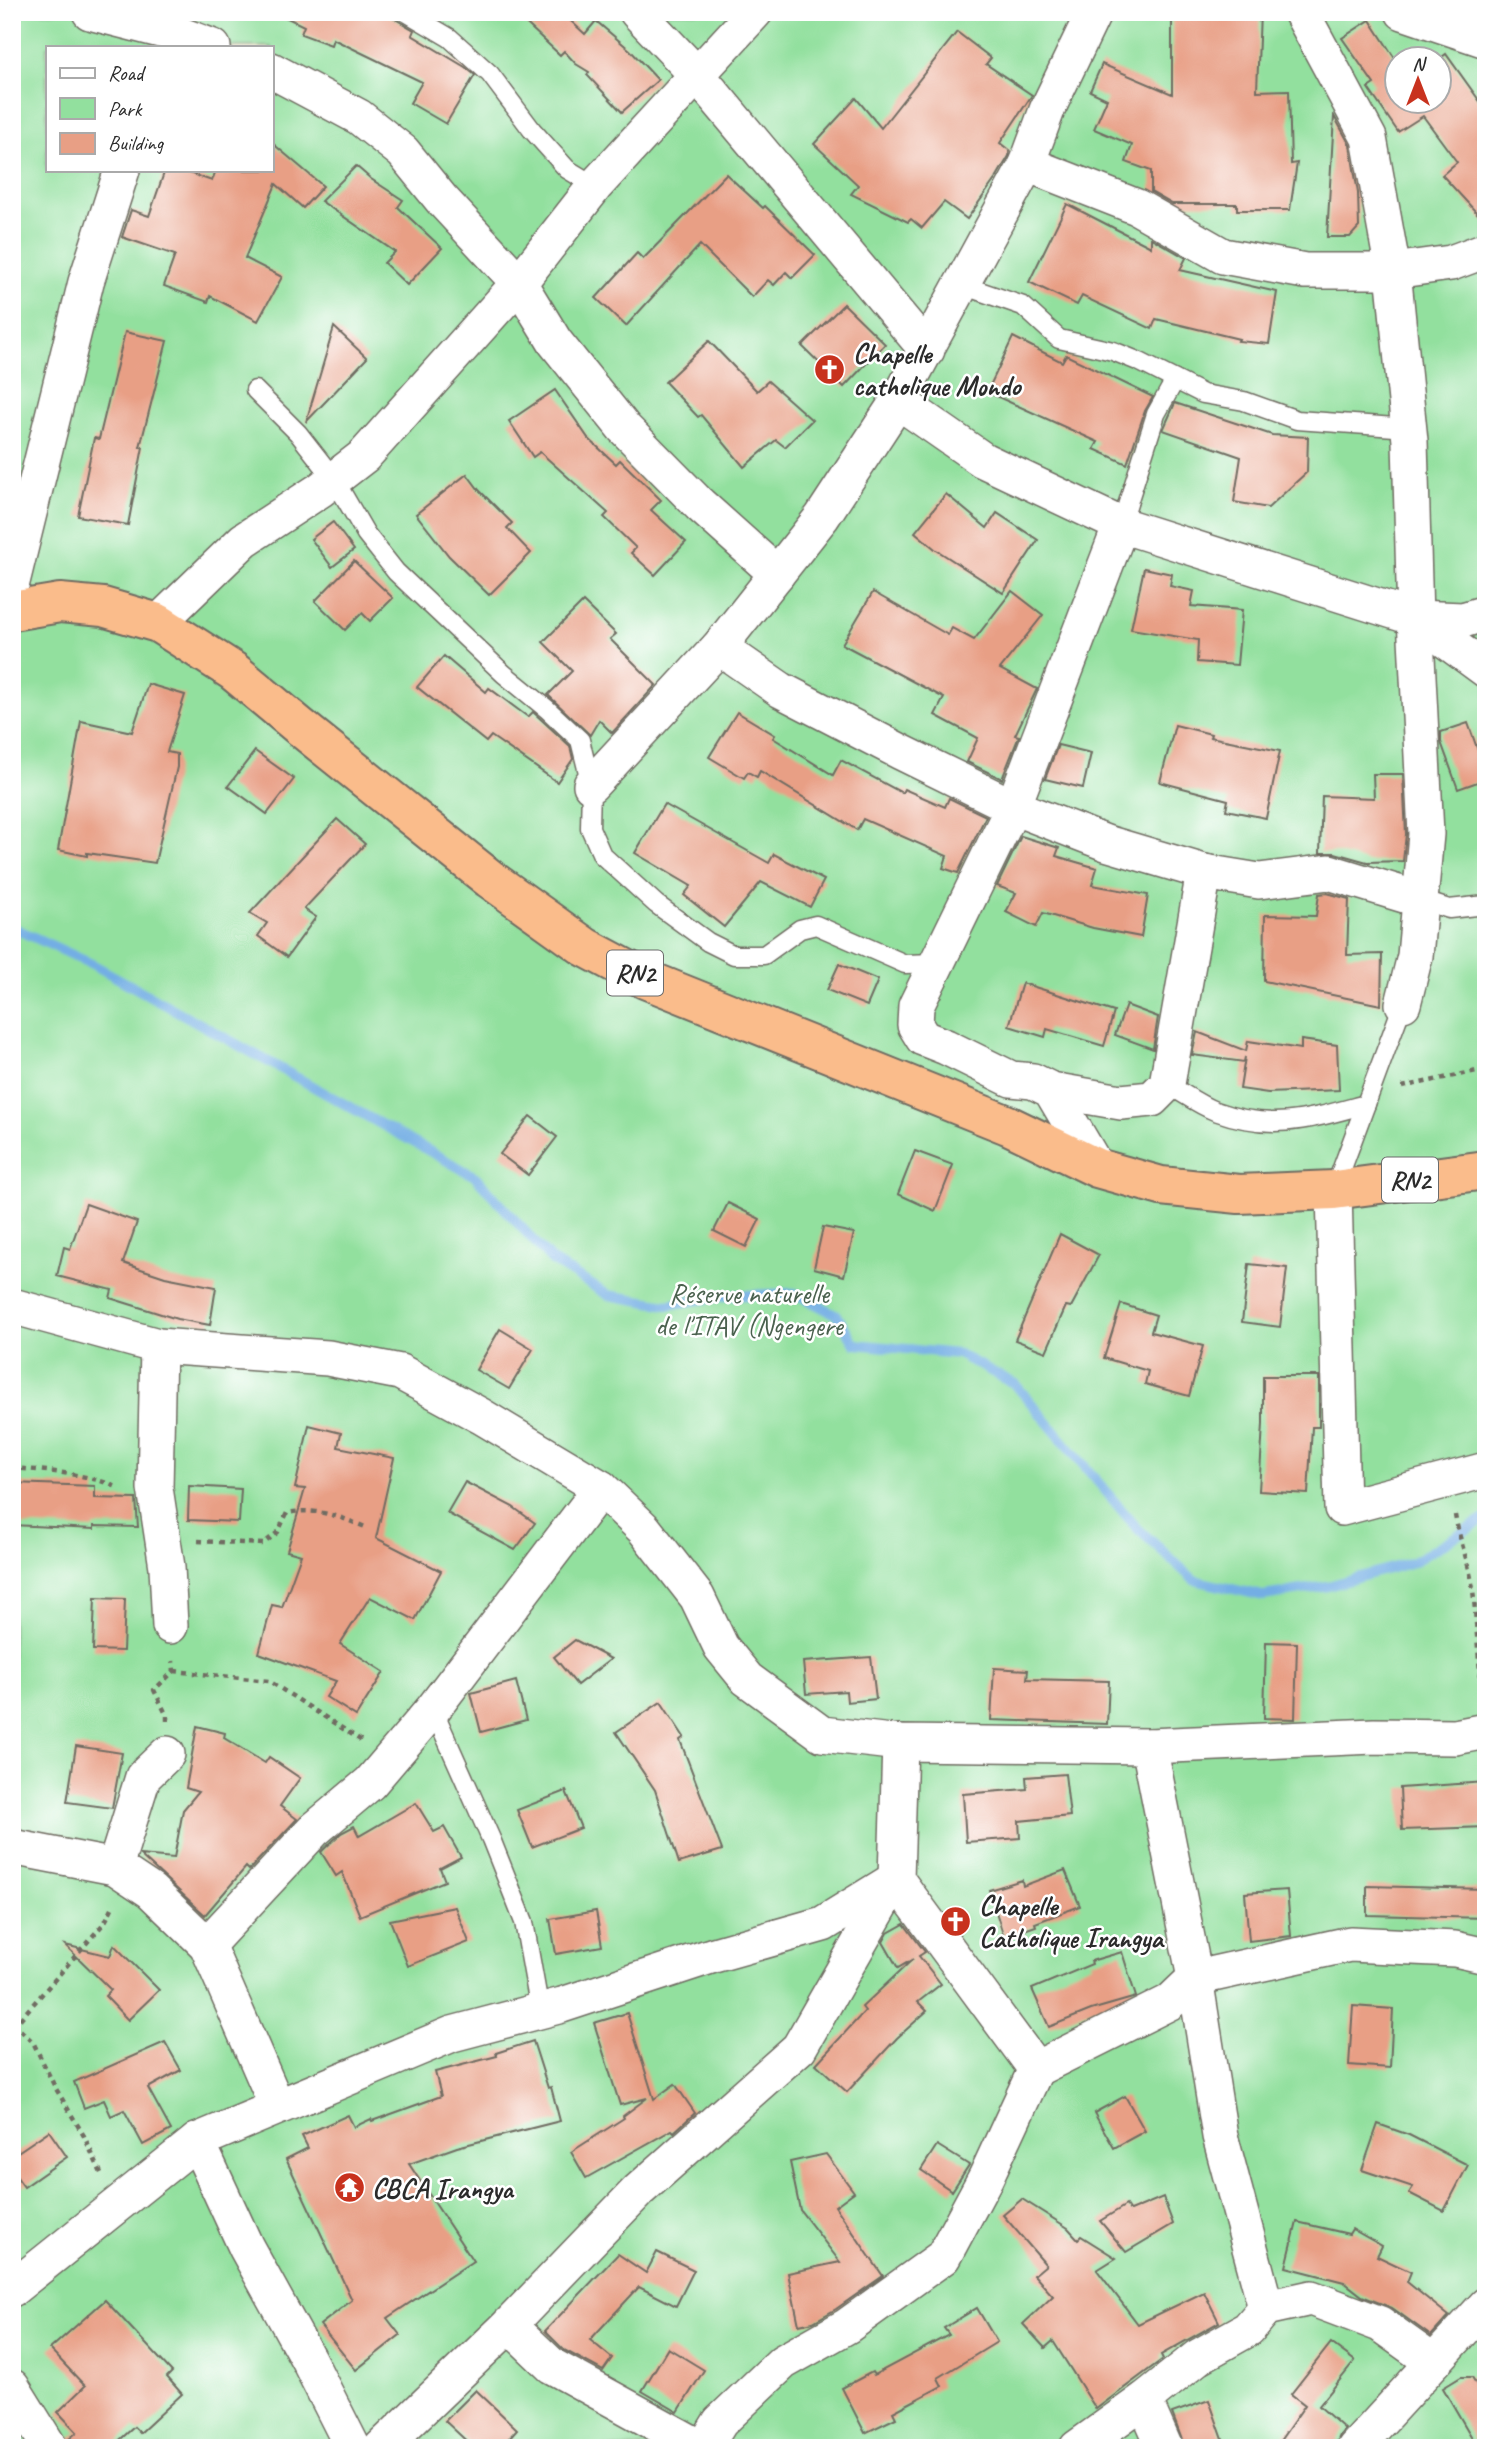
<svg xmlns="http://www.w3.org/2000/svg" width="1498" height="2460" font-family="Caveat,sans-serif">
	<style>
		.green { fill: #92e09e; stroke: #5e8664; stroke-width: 2; fill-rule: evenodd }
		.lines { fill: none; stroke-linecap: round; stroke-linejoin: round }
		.stream { stroke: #73aee4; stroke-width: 10 }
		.building { fill: #e89f85 }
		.service-casing { stroke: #706c62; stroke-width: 21 }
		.minor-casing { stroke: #706c62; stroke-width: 38 }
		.trunk-casing { stroke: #706c62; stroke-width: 42 }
		.path { stroke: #706c62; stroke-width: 4.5; stroke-dasharray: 5 5; stroke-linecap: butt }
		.service { stroke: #fff; stroke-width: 18 }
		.minor { stroke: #fff; stroke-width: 35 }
		.trunk { stroke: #fabc8b; stroke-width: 38 }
		.labels { text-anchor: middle; stroke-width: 5; stroke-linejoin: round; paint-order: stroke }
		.shield { fill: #fff; stroke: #6b6b6b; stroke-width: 2 }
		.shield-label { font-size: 26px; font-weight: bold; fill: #2b2b2b }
		.poi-label { font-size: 28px; font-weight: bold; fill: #2b2b2b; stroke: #fff; text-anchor: start }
		.park-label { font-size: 28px; fill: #4a614e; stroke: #fff }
	</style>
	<rect width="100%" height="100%" fill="#fff"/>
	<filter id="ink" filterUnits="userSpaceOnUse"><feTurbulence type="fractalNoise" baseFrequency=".0143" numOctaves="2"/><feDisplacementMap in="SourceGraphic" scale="14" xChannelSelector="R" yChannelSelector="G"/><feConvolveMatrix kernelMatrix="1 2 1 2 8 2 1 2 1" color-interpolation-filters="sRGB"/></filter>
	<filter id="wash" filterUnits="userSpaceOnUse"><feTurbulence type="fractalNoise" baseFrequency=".00686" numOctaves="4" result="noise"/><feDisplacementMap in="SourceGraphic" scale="28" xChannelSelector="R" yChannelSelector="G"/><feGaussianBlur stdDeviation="1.57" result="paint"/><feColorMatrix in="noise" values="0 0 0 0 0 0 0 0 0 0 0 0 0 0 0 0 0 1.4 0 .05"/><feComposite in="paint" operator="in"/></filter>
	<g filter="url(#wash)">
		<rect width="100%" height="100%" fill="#f0e4c8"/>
		<path class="green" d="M12,12H1486V2448H12ZM47,47H271V170H47ZM1396,60H1438V102H1396Z"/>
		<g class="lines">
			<path class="stream" d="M12,927L94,965L476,1177L552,1261L608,1295L667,1305L723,1296L794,1293L837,1315L855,1344L958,1354L1015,1384L1136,1527L1194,1580L1263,1596L1328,1586L1413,1562L1486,1518"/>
		</g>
		<g id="blocks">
			<g class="building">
				<path d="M275,12H383L414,30L412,35L465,67L475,75L446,124L410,103L422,82L333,39L331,45L301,34L304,26Z"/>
				<path d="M514,12H561L585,34L596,21L630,50L658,80L622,112L587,75L589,72L576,64L564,51L560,55Z"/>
				<path d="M1172,12H1260L1257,91L1289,90L1291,164L1297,163L1290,210H1237V204H1172L1151,192V171L1126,162L1132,145L1094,129L1107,99L1090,91L1102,64L1172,94Z"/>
				<path d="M1370,20L1396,60V102H1438V60L1446,54L1486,110V223L1442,175L1457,162L1423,116L1398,132L1368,88L1374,84L1342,38Z"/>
				<path d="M957,32L991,58L986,64L1032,95L1000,143L1010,151L1009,156L996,178L967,219L944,202L922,228L911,219L908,222L851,194L858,185L814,144L856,98L881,128Z"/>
				<path d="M1334,116L1350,145L1358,193L1359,227L1350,237H1327Z"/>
				<path d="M271,142L323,186L303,208L276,184L245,258L282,277L258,321L210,296L208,302L164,286L175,255L122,237L131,210L149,216L165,170H180L212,181L216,170H271Z"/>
				<path d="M356,166L371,179L403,200L398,207L442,248L407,285L384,263L395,252L321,201Z"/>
				<path d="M726,174L763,208L765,206L815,255L792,278L786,272L774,285L768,280L752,297L700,245L626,326L596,298L637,253L643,259Z"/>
				<path d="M1067,204L1151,247V238L1186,258L1180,270L1277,292L1269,344L1238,341L1239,339L1156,319L1152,329L1082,296L1077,305L1029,282Z"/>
				<path d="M844,304L885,344L844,387L802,346Z"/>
				<path d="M334,327L367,358L306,422Z"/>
				<path d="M125,332L167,341L140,447H143L128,525L78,516L94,438L99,439Z"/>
				<path d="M1013,337L1062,362L1066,355L1153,397L1145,411L1127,464L1094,449L1098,442L987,392Z"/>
				<path d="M709,341L757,391L768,381L812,420L785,447L776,440L744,467L701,415L698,417L665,382Z"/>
				<path d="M555,390L588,438L616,464L620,460L661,500L651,510L686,542L655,575L631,553L636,548L604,517L608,513L540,452L533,457L509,421Z"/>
				<path d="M1175,403L1272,435L1308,437L1307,472L1268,508L1234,502L1241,457L1163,430Z"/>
				<path d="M467,474L479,490L512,523L507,528L531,553L489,595L449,556L416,514Z"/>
				<path d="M946,494L987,528L997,513L1038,540L1003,593L935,549L915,532Z"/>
				<path d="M333,522L354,550L332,567L311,539Z"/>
				<path d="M354,561L393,598L370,621L362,613L345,630L315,601Z"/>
				<path d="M1144,568L1172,574L1170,586L1194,591L1191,606L1242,610L1237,665L1197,662L1198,640L1131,629Z"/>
				<path d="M1012,591L1043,615L1000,669L1037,689L1015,735L1019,736L1002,779L967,762L978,738L935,715L944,698L842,644L873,592L948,635L952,628L974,640Z"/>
				<path d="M583,602L616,634L610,639L656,685L612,733L599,720L590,735L548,695L572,671L543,642Z"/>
				<path d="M444,656L486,692L489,688L528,717L533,712L570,746L573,759L557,782L491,736L486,742L417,687Z"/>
				<path d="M148,684L185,695L167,752L177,754V767L155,863L87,853V856L58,850L81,721L132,732Z"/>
				<path d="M737,712L775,735L773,738L833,775L841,760L902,793L904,789L945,807L949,798L986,816L958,873L943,868L947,856L863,819L857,830L760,771L757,777L748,772L744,778L709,757Z"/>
				<path d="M1468,723L1486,773V779L1458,789L1441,742V732Z"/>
				<path d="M1175,725L1211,734L1210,737L1280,751L1266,818L1226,810L1228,800L1160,782Z"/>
				<path d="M1058,745L1091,753L1083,788L1045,779Z"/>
				<path d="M255,751L294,779L267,814L228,786Z"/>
				<path d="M1373,774H1403L1406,834L1403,861L1367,862L1335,853H1320L1322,796L1374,798Z"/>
				<path d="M664,804L769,863L774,854L824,880L810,907L761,882L724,927L684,895L691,886L635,853Z"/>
				<path d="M337,819L365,844L304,909L316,917L287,957L258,936L267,923L250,913Z"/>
				<path d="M1021,836L1059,848L1056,856L1097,868L1092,885L1148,895L1141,937L1093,928L1043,913L1036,927L1006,912L1016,893L997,886Z"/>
				<path d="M1327,893L1349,899L1347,955L1382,954L1381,1005L1264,981L1265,915L1316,916L1319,894Z"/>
				<path d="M839,964L878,980L867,1006L827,990Z"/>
				<path d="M1022,983L1114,1012L1104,1046L1047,1029L1045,1037L1009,1026Z"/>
				<path d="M1126,1005L1158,1017L1153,1049L1115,1035Z"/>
				<path d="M1197,1032L1246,1051L1248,1041L1301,1049V1040L1337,1045L1339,1090L1268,1093L1240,1089L1245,1057L1244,1062L1192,1055Z"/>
				<path d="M530,1116L557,1137L528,1175L500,1154Z"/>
				<path d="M915,1151L953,1165L935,1211L898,1194Z"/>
				<path d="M728,1203L760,1219L746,1247L714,1231Z"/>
				<path d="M86,1204L137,1222L123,1263L165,1277L216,1287L210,1325L177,1319L110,1298L112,1290L57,1276L64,1247L70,1249Z"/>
				<path d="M823,1227L854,1233L844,1276L814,1268Z"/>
				<path d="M1060,1234L1099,1255L1071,1307L1066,1306L1046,1352L1015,1340Z"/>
				<path d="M1249,1264L1287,1268L1280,1327L1242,1322Z"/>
				<path d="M1121,1304L1156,1315L1151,1332L1203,1346L1189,1396L1145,1384L1148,1371L1104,1358Z"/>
				<path d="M500,1329L533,1349L509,1389L476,1370Z"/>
				<path d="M1263,1376H1319V1427H1312L1308,1494L1259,1491L1263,1424Z"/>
				<path d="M309,1425L341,1433L338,1447L394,1458L376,1538L441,1571L415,1620L370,1597L340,1644L384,1672L356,1716L326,1697L336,1681L259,1653L272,1605L282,1607L301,1555L287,1551L305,1489L295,1488Z"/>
				<path d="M465,1482L513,1507L535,1523L515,1550L447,1513Z"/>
				<path d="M12,1483L95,1486V1498L136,1499L138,1527L94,1526V1529L12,1525Z"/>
				<path d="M189,1486L241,1489L239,1522L188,1520Z"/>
				<path d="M95,1598L125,1599L123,1651L93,1650Z"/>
				<path d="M575,1640L611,1659L577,1685L554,1657Z"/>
				<path d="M1266,1642L1297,1643L1295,1719L1264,1718Z"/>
				<path d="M871,1657L876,1699L847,1702L846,1691L806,1694L803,1662Z"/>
				<path d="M994,1668L1028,1670L1027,1679L1109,1681L1107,1724L991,1720Z"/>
				<path d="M516,1681L526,1720L481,1732L471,1693Z"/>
				<path d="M661,1702L684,1737L680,1740L722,1850L679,1863L655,1790L616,1732Z"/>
				<path d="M197,1726L225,1733L224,1738L265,1763L269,1757L300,1778L280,1806L297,1819L249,1870L246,1867L205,1915L140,1855L174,1858L183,1810L198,1792L186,1788Z"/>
				<path d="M76,1746L122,1753L112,1808L67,1802Z"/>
				<path d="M1065,1774L1070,1816L1019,1821L1020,1838L966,1842L963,1794L1027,1789L1026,1777Z"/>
				<path d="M1486,1782V1827L1402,1830L1400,1788Z"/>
				<path d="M566,1791L581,1828L532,1847L517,1810Z"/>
				<path d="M416,1803L434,1832L444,1827L461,1857L440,1868L445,1881L360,1916L342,1872L336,1876L321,1852L341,1833L354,1826L359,1836Z"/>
				<path d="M1065,1870L1080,1906L1035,1923L1036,1926L1004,1937L989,1890L1022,1880L1023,1886Z"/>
				<path d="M1367,1886L1486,1889V1918L1367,1915Z"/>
				<path d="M1287,1890L1291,1936L1249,1941L1245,1893Z"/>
				<path d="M455,1907L469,1942L408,1966L390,1920Z"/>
				<path d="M596,1911L602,1946L556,1954L550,1919Z"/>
				<path d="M904,1924L925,1952L919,1956L941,1984L918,2002L927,2011L897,2038L847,2092L816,2064L865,2011L862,2007L913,1959L898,1968L883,1942L888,1933Z"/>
				<path d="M65,1945L110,1956L114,1945L159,1990L128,2020L105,1996L111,1990Z"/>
				<path d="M1122,1952L1136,1997L1091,2010L1049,2027L1032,1989L1092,1964L1091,1961Z"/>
				<path d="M1353,2006L1393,2009L1390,2068L1349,2065Z"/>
				<path d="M627,2013L654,2099L675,2084L695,2113L674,2132L672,2130L586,2178L571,2152L624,2118L623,2116L647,2098L620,2105L594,2023Z"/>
				<path d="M533,2041L548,2088L551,2087L560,2121L457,2147L409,2164L473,2261L387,2318L400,2335L356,2370L320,2325L352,2300L286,2159L308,2148L302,2136L348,2115L354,2127L371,2119L372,2121L441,2096L435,2072L497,2056L496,2053Z"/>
				<path d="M165,2042L181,2070L148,2088L171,2130L143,2145L124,2110L111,2116L104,2100L84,2108L74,2082Z"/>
				<path d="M1125,2096L1145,2131L1114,2148L1094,2113Z"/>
				<path d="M1378,2124L1409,2135L1468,2165L1444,2211L1409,2193L1413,2187L1362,2170Z"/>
				<path d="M49,2131L67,2157L24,2187L12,2170V2156Z"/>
				<path d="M937,2145L969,2165L952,2191L921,2170Z"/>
				<path d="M826,2154L854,2192L835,2206L883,2276L836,2309L813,2322L799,2325L788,2273L840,2262L800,2210L790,2162Z"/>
				<path d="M1163,2197L1173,2224L1126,2252L1100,2221L1126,2205L1130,2211Z"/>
				<path d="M1022,2199L1068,2228L1078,2239L1081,2236L1116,2258L1097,2270L1138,2324L1204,2292L1219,2322L1161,2355L1163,2359L1096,2409L1053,2341L1045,2348L1023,2324L1053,2296L1034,2275L1046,2265L1003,2215Z"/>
				<path d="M1297,2222L1349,2234L1352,2229L1382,2246L1377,2256L1411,2272L1407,2282L1449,2316L1431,2336L1392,2308L1362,2296L1344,2282L1286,2267Z"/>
				<path d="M657,2252L694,2270L676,2306L639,2287L590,2340L612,2358L603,2371L564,2350L545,2331L618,2254L646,2273Z"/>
				<path d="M105,2300L172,2372L167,2377L182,2394L140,2433L134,2427L111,2448H70L68,2440L77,2432L58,2412L85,2386L50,2349Z"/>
				<path d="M977,2308L997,2342L938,2378L942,2386L893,2412L896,2418L865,2433L842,2388L872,2372L874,2375L949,2335L944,2328Z"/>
				<path d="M1331,2343L1355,2361L1319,2406L1345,2429L1340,2435L1335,2448H1275L1305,2405L1291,2394Z"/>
				<path d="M668,2348L704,2370L678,2412L642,2391Z"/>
				<path d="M1461,2377H1472L1486,2400V2448H1478L1443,2388Z"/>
				<path d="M476,2390L517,2429L500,2448H474L445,2421Z"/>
				<path d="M1209,2400L1226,2448H1185L1172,2413Z"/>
			</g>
		</g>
	</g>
	<g filter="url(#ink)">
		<use href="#blocks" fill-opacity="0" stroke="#706c62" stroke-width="2"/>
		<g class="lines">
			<defs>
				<g id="service">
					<path d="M406,12L450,38L490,74L532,130L567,169L595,186"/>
					<path d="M962,285L1023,306L1059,339L1113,351L1140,362L1203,394L1244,401L1297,420L1409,428"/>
					<path d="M255,390L298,433L334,479L366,534L396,572L504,674L547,709L580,740L591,785L590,828L602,855L656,904L708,942L734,955H764L800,929L816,925L905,964L936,963"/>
					<path d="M1121,525L1156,414L1175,380"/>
					<path d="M1421,900L1449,909L1486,905"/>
					<path d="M1167,1084C1183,1093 1199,1105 1215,1111C1273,1132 1310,1119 1366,1104"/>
					<path d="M1334,1190L1403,1004"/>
					<path d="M433,1709L491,1839L524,1922L540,2011"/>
				</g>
				<g id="minor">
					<path d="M90,12L184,36L213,47"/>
					<path d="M637,12L698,76L927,350"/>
					<path d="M1301,12L1369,138L1393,271L1410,441L1415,618L1426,834L1415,956L1403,1004"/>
					<path d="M1403,12L1486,40"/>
					<path d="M271,70L359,117L403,152L442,200L519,283L555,342L624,428L700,505L777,574"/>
					<path d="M1027,164L1137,207L1223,256L1305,271H1393L1451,263L1486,250"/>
					<path d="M898,401L983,460L1121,525L1415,618L1463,620L1486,613"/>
					<path d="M12,582L86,282L122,170"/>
					<path d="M1415,618L1486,670"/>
					<path d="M158,623L244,540L320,490L364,456L519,283L595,186L755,12"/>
					<path d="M719,647L781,690L901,752L1013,807L1106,843L1204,872L1259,881L1329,872L1421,900"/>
					<path d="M591,785L719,647L822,517L898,401L1027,164L1047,110L1094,12"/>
					<path d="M1051,1090L1121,1102L1152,1099L1167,1084L1204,872"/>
					<path d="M1097,1168L1051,1090L1033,1081L1011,1079L946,1047L923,1038L915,1025L916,1006L1013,807L1121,525"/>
					<path d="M1334,1190L1342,1508L1486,1470"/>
					<path d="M12,1306L158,1346L328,1358L400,1372L481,1416L601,1488L644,1529L697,1597L721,1647L747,1679L822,1734L900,1743L1149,1746L1374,1736L1455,1737L1486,1731"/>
					<path d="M158,1346L155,1488L167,1567L170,1626"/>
					<path d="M1149,1746L1195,1978L1220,2136L1266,2308"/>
					<path d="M12,1847L115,1867L151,1891L207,1945L277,2106"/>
					<path d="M115,1867L143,1777L167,1754"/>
					<path d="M896,1879L1036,2069L1170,2002L1195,1978L1350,1944L1455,1949L1486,1956"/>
					<path d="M207,1945L314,1830L370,1783L433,1709L601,1488"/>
					<path d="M197,2141L246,2247L308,2359L353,2448"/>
					<path d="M12,2289L197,2141L452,2034L562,2005L714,1955L823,1924L896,1879"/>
					<path d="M509,2325L552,2366L701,2448"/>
					<path d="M12,2387L50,2448"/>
					<path d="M1144,2400L1165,2448"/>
					<path d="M381,2448L509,2325L639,2190L799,2048L896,1879L900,1743"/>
					<path d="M704,2448L720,2422L783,2362L847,2326L943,2257L986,2177L1036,2069"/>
					<path d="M1077,2448L1144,2400L1198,2357L1248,2329L1266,2308L1311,2298L1380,2324L1433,2362"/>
					<path d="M1355,2448L1486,2305"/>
				</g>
				<path id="trunk" d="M12,611L60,603L103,607L158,623L233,671L299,726L490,879L585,947L645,979L1008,1125L1097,1168L1161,1186L1239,1194L1334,1190L1486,1170"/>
			</defs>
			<use href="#service" class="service-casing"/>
			<use href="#minor" class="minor-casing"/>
			<use href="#trunk" class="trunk-casing"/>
			<g class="path">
				<path d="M1402,1087L1486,1069"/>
				<path d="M12,1468C48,1471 86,1473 119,1488"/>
				<path d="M1455,1515C1459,1540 1470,1565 1473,1590C1477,1626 1478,1661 1483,1696"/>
				<path d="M198,1541L263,1544L278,1532L287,1513C319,1507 339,1517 368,1528"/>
				<path d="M174,1671L269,1681L362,1741"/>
				<path d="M167,1721V1716L154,1690L174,1671L173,1661"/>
				<path d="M101,2173L84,2136L55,2087L33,2042L15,2025L105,1922L113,1906"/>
			</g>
			<use href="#service" class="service"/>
			<use href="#minor" class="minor"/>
			<use href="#trunk" class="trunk"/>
		</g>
	</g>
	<defs>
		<symbol id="church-disc" viewBox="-11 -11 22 22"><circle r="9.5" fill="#c8321e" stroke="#fff"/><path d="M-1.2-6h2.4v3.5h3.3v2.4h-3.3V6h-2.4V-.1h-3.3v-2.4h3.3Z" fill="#fff"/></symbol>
		<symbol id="temple-disc" viewBox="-11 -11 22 22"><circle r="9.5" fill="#c8321e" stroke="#fff"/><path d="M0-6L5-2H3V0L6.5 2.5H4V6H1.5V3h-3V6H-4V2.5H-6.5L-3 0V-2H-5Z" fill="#fff"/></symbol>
	</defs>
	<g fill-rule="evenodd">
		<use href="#church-disc" x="812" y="352" width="35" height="35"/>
		<use href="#church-disc" x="938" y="1904" width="35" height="35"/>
		<use href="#temple-disc" x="332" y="2170" width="35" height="35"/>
	</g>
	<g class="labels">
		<g class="shield">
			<rect x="607" y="950.5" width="56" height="45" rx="5"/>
			<rect x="1382" y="1157.5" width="56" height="45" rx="5"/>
		</g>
		<g class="shield-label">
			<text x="635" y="982">RN2</text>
			<text x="1410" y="1189">RN2</text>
		</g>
		<g class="poi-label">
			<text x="853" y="363">Chapelle<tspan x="853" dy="32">catholique Mondo</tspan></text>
			<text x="979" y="1915">Chapelle<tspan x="979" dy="32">Catholique Irangya</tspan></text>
			<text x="372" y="2198">CBCA Irangya</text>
		</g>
		<g class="park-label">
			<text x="749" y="1303">Réserve naturelle<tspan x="749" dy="32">de l'ITAV (Ngengere</tspan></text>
		</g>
	</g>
	<rect width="1498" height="2460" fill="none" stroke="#fff" stroke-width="42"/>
	<rect x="46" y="46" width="228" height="126" fill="#ffffff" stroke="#aaaaaa" stroke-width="2"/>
	<rect x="60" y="68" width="35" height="10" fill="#ffffff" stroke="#aaaaaa" stroke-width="2"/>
	<text x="108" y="80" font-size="21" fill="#2b2b2b">Road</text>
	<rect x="60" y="98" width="35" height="21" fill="#92e09e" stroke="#aaaaaa" stroke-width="2"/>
	<text x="108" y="116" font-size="21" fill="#2b2b2b">Park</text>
	<rect x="60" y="133" width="35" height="21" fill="#e89f85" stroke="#aaaaaa" stroke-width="2"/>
	<text x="108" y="150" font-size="21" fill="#2b2b2b">Building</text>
	<g transform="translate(1418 80)"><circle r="33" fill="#ffffff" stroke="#aaaaaa" stroke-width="2"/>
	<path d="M0-5L12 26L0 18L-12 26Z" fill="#c8321e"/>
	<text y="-10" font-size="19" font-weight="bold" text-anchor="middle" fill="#2b2b2b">N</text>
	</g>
</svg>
